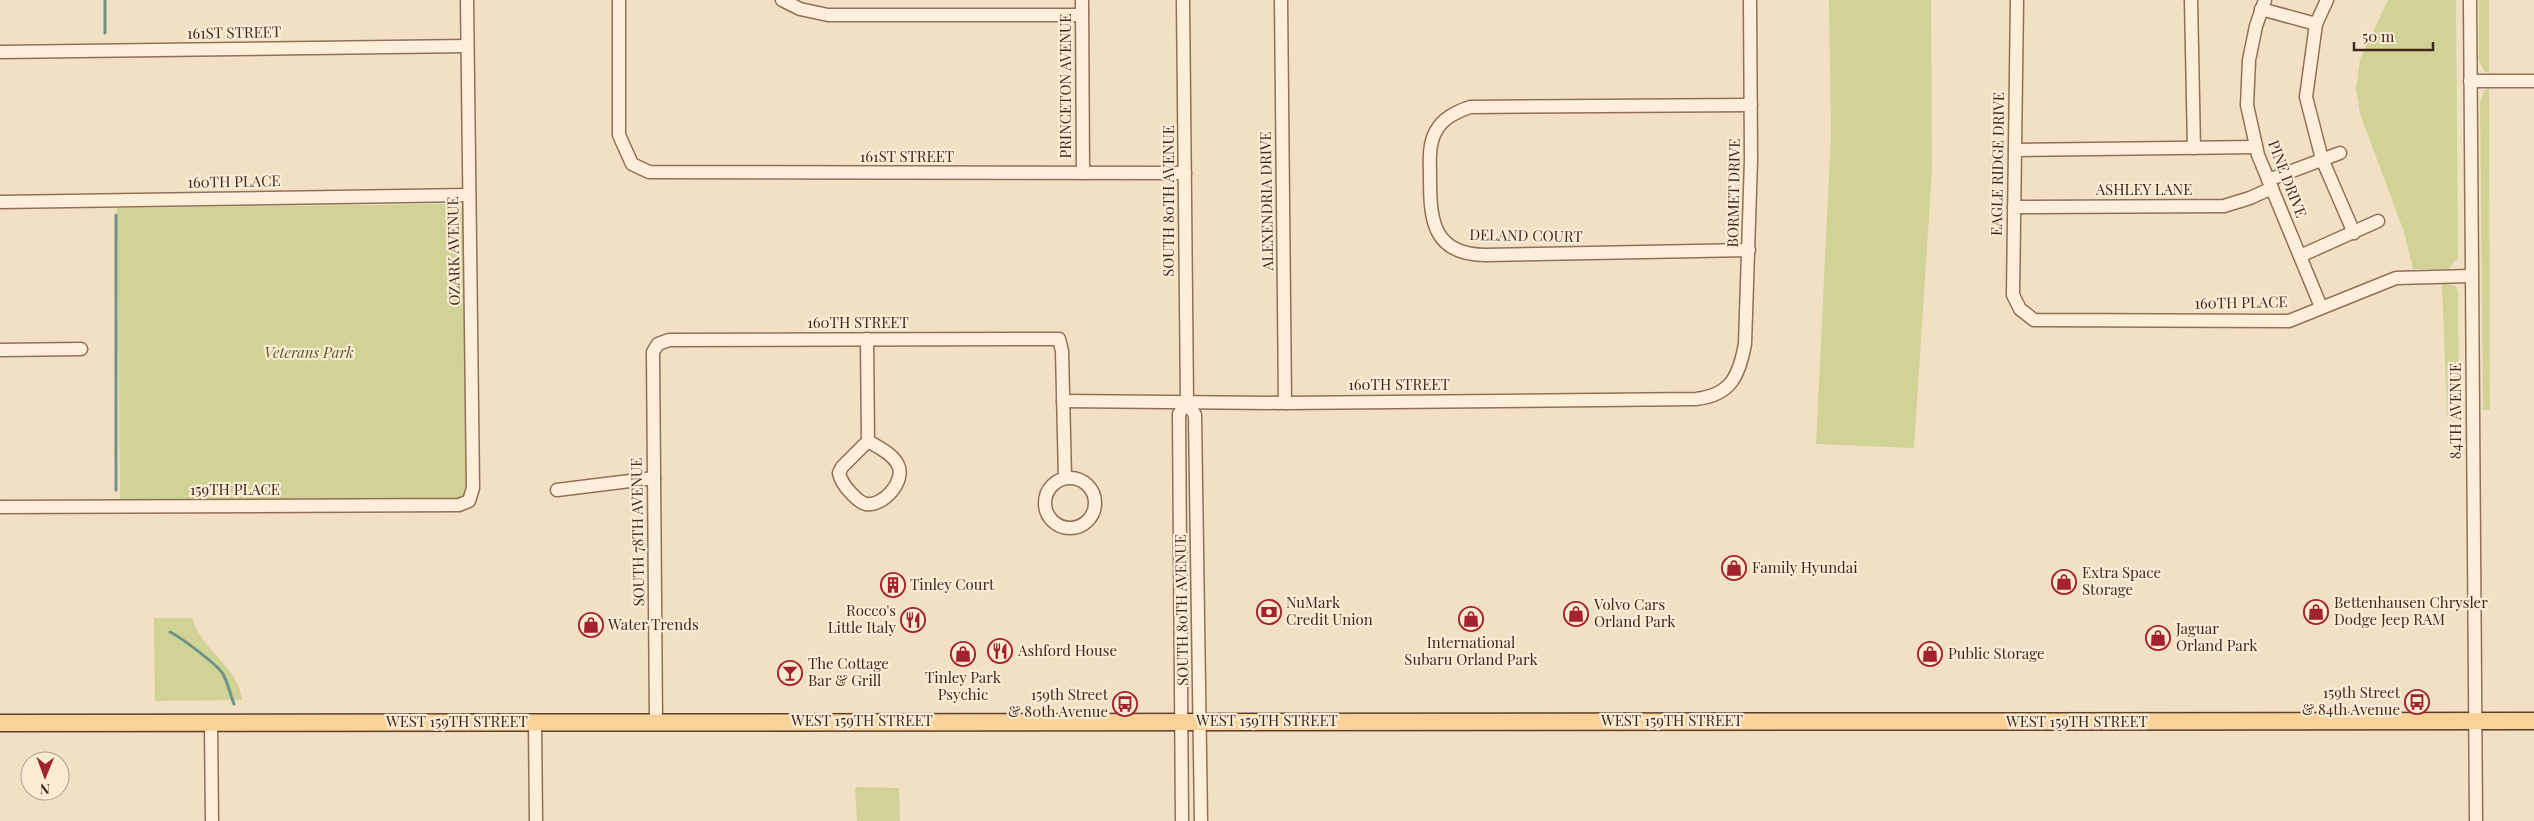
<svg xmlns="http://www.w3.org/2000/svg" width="2534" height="821" font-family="'Playfair Display',serif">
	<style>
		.green { fill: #d0d296 }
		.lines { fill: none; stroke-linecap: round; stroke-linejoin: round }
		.stream { stroke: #6c9587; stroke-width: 3 }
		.minor-casing { stroke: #8f7158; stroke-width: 15 }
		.major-casing { stroke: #5d3f2d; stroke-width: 19 }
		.minor { stroke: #fceed8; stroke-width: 12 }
		.major { stroke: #f8d299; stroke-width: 16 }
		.labels { text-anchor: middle; stroke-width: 4.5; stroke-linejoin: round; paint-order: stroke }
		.street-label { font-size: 15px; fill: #3e2a1d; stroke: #f9ebd4 }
		.park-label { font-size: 15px; font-style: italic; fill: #525c22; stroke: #f9ebd4 }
		.poi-label { font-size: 15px; fill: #3e2a1d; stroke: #f9ebd4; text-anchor: start }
	</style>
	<rect width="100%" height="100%" fill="#f2e0c4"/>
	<g class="green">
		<path d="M1829,0H1931L1932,169L1914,448L1816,444L1831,136Z"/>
		<path d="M2388,0H2456L2458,258L2448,269H2413L2404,232L2360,114L2356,89L2360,59Z"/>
		<path d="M2479,0H2489V73L2484,71L2479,61Z"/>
		<path d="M2489,88L2490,410H2483L2480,103L2484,91Z"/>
		<path d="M453,204L460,205L464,211L466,488L462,498L120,500L117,208Z"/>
		<path d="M2442,283L2456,286L2458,293L2459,413L2447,415Z"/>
		<path d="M154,618H192C201,650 239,667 242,700L155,701Z"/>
		<path d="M855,787L899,788L900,821H857Z"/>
	</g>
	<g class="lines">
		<g class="stream">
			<path d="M105,0V33"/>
			<path d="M116,490V215"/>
			<path d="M170,632C179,636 218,665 223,674C228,683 230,694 234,704"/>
		</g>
		<defs>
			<g id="minor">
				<path d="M619,0V135L632,164L649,172L1185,173"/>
				<path d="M782,0L800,9L828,15H1082"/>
				<path d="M1082,0L1083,173"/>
				<path d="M1281,0L1285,403"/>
				<path d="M2017,0L2013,295L2020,309L2034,320L2289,321L2396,278L2471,276"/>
				<path d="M2191,0L2194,148"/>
				<path d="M2265,0L2256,26L2249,60L2247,105L2258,155L2321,307"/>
				<path d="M2327,0L2316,24L2306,97L2322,159L2354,233"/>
				<path d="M2470,0L2476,821"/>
				<path d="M2261,9L2316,24"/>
				<path d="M0,52L467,46"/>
				<path d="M2470,81H2534"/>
				<path d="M2015,150L2256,147"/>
				<path d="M2268,180L2340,153"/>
				<path d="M0,202L469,195"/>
				<path d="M2014,207L2224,206L2250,198L2272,188"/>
				<path d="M1749,250L1486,255C1432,255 1430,219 1430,177C1430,162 1428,145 1436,131C1443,118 1456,112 1470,107L1751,105"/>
				<path d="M2300,256L2378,221"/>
				<path d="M867,339L868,441L842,467L839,473C841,482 845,487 851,493C855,497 860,503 866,504C883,507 906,481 898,465C893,454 878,447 868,441"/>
				<path d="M0,350L81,349"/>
				<path d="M1063,401L1285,403L1696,399C1731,395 1739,376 1745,344L1751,160L1750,0"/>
				<path d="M1187,402L1195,415L1201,821"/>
				<circle cx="1070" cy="503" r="25"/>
				<path d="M557,490L654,478"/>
				<path d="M0,507L459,505L469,501L473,488L467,0"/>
				<path d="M656,721L653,352L658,344L669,340L1059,339L1062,351L1065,478"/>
				<path d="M535,722L536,821"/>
				<path d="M211,723L212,821"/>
				<path d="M1182,821L1179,414L1187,402L1183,0"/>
			</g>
			<path id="major" d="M0,723L2534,721"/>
		</defs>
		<use href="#minor" class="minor-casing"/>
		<use href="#major" class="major-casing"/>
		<use href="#minor" class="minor"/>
		<use href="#major" class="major"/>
	</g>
	<defs>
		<symbol id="shop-ring" viewBox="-11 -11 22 22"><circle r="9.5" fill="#f9ebd4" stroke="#a4222e" stroke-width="1.5"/><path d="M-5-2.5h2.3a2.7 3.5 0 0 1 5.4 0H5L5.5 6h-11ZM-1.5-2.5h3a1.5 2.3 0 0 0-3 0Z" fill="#a4222e"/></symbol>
		<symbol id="building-ring" viewBox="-11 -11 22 22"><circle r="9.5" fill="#f9ebd4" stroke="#a4222e" stroke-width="1.5"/><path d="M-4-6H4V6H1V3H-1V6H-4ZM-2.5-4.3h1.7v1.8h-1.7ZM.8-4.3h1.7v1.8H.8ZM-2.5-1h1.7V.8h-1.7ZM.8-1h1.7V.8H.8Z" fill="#a4222e"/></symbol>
		<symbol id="bank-ring" viewBox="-11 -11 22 22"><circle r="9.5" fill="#f9ebd4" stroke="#a4222e" stroke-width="1.5"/><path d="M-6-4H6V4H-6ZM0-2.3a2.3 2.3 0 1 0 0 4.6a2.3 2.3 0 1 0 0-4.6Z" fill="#a4222e"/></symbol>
		<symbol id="restaurant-ring" viewBox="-11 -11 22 22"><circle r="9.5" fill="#f9ebd4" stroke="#a4222e" stroke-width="1.5"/><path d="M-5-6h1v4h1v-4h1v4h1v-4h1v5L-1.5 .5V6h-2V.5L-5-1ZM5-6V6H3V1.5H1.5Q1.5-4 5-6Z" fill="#a4222e"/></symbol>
		<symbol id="bar-ring" viewBox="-11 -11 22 22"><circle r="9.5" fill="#f9ebd4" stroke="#a4222e" stroke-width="1.5"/><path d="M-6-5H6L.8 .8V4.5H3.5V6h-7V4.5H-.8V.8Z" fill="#a4222e"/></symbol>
		<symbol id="bus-ring" viewBox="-11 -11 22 22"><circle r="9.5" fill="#f9ebd4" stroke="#a4222e" stroke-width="1.5"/><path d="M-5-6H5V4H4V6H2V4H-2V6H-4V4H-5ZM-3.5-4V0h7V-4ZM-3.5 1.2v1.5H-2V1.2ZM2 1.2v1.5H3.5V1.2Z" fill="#a4222e"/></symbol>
	</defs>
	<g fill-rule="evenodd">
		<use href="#shop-ring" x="1720" y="554" width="28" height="28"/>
		<use href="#shop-ring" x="2050" y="568" width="28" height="28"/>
		<use href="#building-ring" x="879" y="571" width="28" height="28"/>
		<use href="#bank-ring" x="1255" y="598" width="28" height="28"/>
		<use href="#shop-ring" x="2302" y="598" width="28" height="28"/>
		<use href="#shop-ring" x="1562" y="600" width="28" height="28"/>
		<use href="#shop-ring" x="1457" y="605" width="28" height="28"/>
		<use href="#restaurant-ring" x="899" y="606" width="28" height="28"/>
		<use href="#shop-ring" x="577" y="611" width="28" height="28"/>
		<use href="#shop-ring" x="2144" y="624" width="28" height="28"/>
		<use href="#restaurant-ring" x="986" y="637" width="28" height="28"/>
		<use href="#shop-ring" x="949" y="640" width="28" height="28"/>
		<use href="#shop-ring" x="1916" y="640" width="28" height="28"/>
		<use href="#bar-ring" x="776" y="659" width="28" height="28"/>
		<use href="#bus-ring" x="2403" y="688" width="28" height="28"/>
		<use href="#bus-ring" x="1111" y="690" width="28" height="28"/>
	</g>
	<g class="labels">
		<g class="street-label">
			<text transform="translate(234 33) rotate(-1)" y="5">161ST STREET</text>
			<text transform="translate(1066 86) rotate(-90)" y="5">PRINCETON AVENUE</text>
			<text x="907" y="162">161ST STREET</text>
			<text transform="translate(1998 164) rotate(-89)" y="5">EAGLE RIDGE DRIVE</text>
			<text transform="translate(2287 179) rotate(69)" y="5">PINE DRIVE</text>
			<text transform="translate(234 182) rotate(-1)" y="5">160TH PLACE</text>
			<text x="2144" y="195">ASHLEY LANE</text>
			<text transform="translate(1734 193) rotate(-89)" y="5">BORMET DRIVE</text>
			<text transform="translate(1169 201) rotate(-90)" y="5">SOUTH 80TH AVENUE</text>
			<text transform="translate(1267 201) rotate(-91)" y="5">ALEXENDRIA DRIVE</text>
			<text transform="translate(1526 236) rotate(1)" y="5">DELAND COURT</text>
			<text transform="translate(454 251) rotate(-91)" y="5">OZARK AVENUE</text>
			<text transform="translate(2241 303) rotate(-1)" y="5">160TH PLACE</text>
			<text x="858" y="328">160TH STREET</text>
			<text x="1399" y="390">160TH STREET</text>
			<text transform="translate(2456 411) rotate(-90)" y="5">84TH AVENUE</text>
			<text x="235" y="495">159TH PLACE</text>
			<text transform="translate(638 532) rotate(-91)" y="5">SOUTH 78TH AVENUE</text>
			<text transform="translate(1182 610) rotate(-91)" y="5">SOUTH 80TH AVENUE</text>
			<text x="862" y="726">WEST 159TH STREET</text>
			<text x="1267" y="726">WEST 159TH STREET</text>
			<text x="1672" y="726">WEST 159TH STREET</text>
			<text x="457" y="727">WEST 159TH STREET</text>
			<text x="2077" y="727">WEST 159TH STREET</text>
		</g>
		<g class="park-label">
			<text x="309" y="358">Veterans Park</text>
		</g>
		<g class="poi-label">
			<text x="1752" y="573">Family Hyundai</text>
			<text x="2082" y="578">Extra Space<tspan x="2082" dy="17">Storage</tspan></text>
			<text x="910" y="590">Tinley Court</text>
			<text x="1286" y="608">NuMark<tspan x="1286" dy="17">Credit Union</tspan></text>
			<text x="2334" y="608">Bettenhausen Chrysler<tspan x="2334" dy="17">Dodge Jeep RAM</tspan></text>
			<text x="1594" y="610">Volvo Cars<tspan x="1594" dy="17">Orland Park</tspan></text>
			<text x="896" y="616" text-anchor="end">Rocco's<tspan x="896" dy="17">Little Italy</tspan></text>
			<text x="608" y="630">Water Trends</text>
			<text x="2176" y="634">Jaguar<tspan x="2176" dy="17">Orland Park</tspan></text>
			<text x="1471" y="648" text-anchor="middle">International<tspan x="1471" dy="17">Subaru Orland Park</tspan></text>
			<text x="1018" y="656">Ashford House</text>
			<text x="1948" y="659">Public Storage</text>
			<text x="808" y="669">The Cottage<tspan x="808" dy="17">Bar &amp; Grill</tspan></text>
			<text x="963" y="683" text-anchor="middle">Tinley Park<tspan x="963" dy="17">Psychic</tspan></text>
			<text x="2400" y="698" text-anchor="end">159th Street<tspan x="2400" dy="17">&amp; 84th Avenue</tspan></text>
			<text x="1108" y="700" text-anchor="end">159th Street<tspan x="1108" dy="17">&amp; 80th Avenue</tspan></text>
		</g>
	</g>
	<g transform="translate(45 776) rotate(181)"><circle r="24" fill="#f9ebd4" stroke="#ae9e8b"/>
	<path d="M0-4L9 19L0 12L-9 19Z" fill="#a4222e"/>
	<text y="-8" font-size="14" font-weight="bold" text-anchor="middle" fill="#3e2a1d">N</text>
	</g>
	<path d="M2354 42v8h79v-8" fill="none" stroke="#3e2a1d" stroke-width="2.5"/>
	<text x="2362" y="42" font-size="15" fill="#3e2a1d" stroke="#f9ebd4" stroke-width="4" paint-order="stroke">50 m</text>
</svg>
